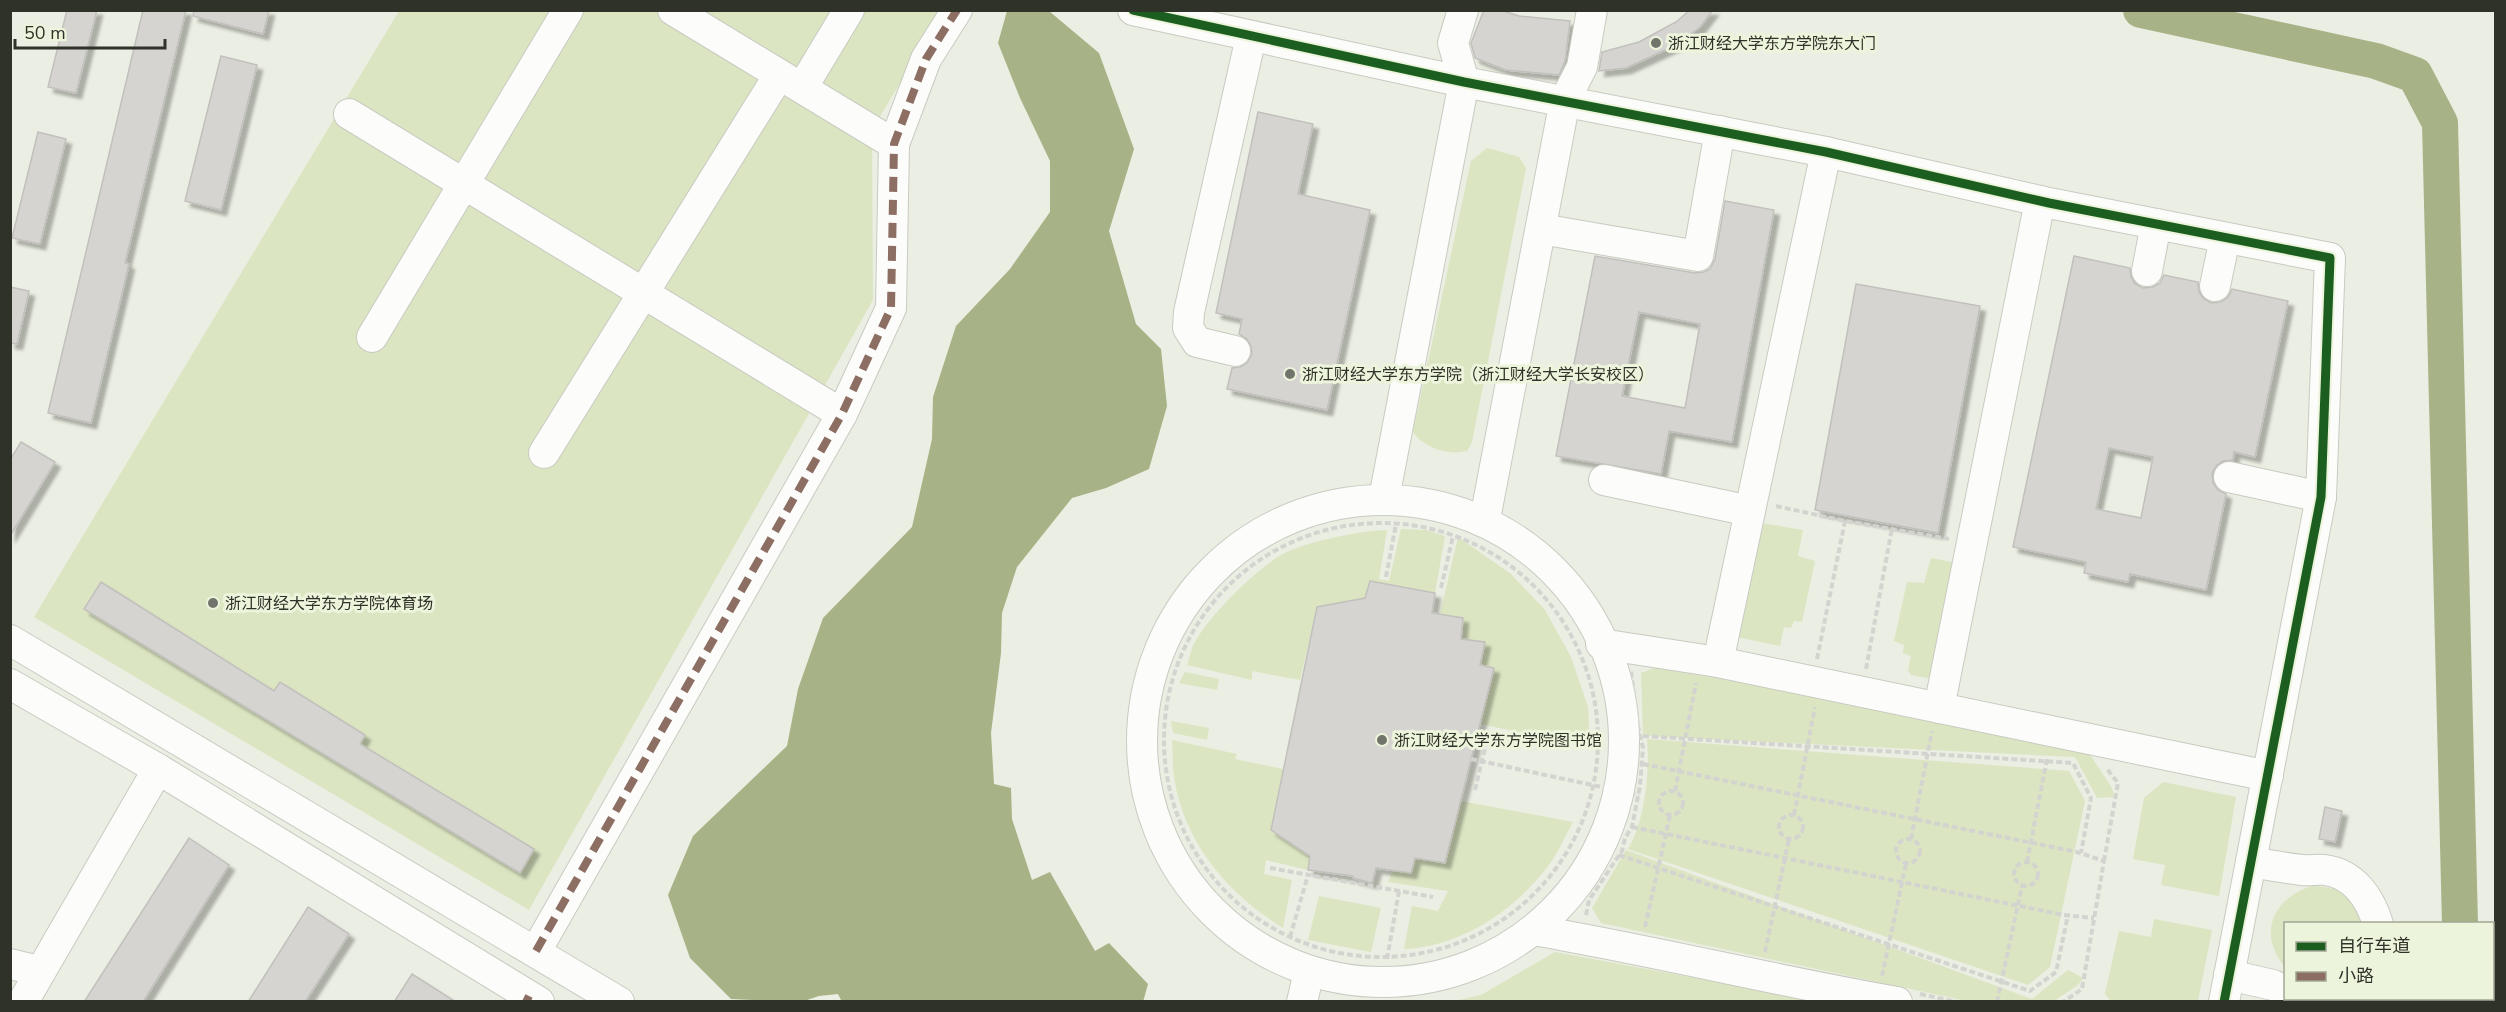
<svg xmlns="http://www.w3.org/2000/svg" width="2506" height="1012" font-family="'Nunito Sans','Noto Sans SC',sans-serif">
	<style>
		.green { fill: #dbe5c2 }
		.water { fill: #a7b286 }
		.lines { fill: none; stroke-linecap: round; stroke-linejoin: round }
		.river { stroke: #a7b286; stroke-width: 36 }
		.building { fill: #d6d4d1; stroke: #c2c0bd; stroke-width: 1.5; fill-rule: evenodd; filter: url(#shadow) }
		.minor-casing { stroke: #c8cbc1; stroke-width: 32 }
		.path { stroke: #d3d4d0; stroke-width: 4; stroke-dasharray: 6 3; stroke-linecap: butt }
		.minor { stroke: #fcfcfb; stroke-width: 30 }
		.quiet { stroke: #8d6e63; stroke-width: 8; stroke-dasharray: 15 8; stroke-linecap: butt }
		.cycleway-casing { stroke: #edf4dc; stroke-width: 13 }
		.cycleway { stroke: #1b5e20; stroke-width: 9 }
		.poi-dot { fill: #71746a; stroke: #edf4dc; stroke-width: 2 }
		.labels { text-anchor: middle; stroke-width: 6; stroke-linejoin: round; paint-order: stroke }
		.poi-label { font-size: 16px; fill: #2f3229; stroke: #edf4dc; text-anchor: start }
	</style>
	<defs>
		<filter id="shadow"><feDropShadow dx="5.5" dy="5.5" stdDeviation="1.5" flood-color="#0004"/></filter>
	</defs>
	<rect width="100%" height="100%" fill="#ebeee2"/>
	<g class="green">
		<path d="M399,11H943L872,130L873,300L529,910L34,617Z"/>
		<path d="M1487,148L1519,157L1526,168L1472,442L1467,451C1448,456 1423,447 1413,432L1471,161Z"/>
		<path d="M1762,523L1803,530L1798,556L1815,561L1802,622L1794,621L1791,628L1784,627L1780,646L1737,637Z"/>
		<path d="M1401,529L1426,530L1445,536L1435,593L1407,588L1391,596L1393,585L1370,581L1365,598L1317,607L1300,680L1252,671V680L1187,665C1189,660 1190,653 1192,648C1204,620 1261,563 1289,551C1315,540 1359,531 1387,530L1379,579L1389,581Z"/>
		<path d="M1458,537L1511,574L1545,610L1571,657L1588,707L1590,746L1479,724L1493,668L1480,665L1485,642L1461,639L1463,618L1440,614Z"/>
		<path d="M1931,558L1956,563L1932,679L1911,675L1908,670L1911,656L1903,653L1904,645L1894,641L1907,582L1924,583Z"/>
		<path d="M1657,667L2085,747L2112,788L2114,797L2097,798L2075,757L1643,736L1641,673Z"/>
		<path d="M1185,672L1219,679L1217,690L1179,683Z"/>
		<path d="M1171,721L1209,728L1207,740L1173,733Z"/>
		<path d="M1647,739L2069,771L2085,801L2050,967L2028,985L1628,849C1645,821 1650,771 1647,739Z"/>
		<path d="M1172,740L1237,754L1235,759L1283,769L1272,830L1310,856L1308,870L1266,860L1264,874L1292,880L1283,928C1228,894 1184,843 1174,777C1172,765 1173,752 1172,740Z"/>
		<path d="M2163,782L2236,797L2219,896L2161,885L2165,865L2133,859L2144,798Z"/>
		<path d="M1461,801L1573,822C1566,835 1559,850 1551,862C1517,909 1463,946 1404,949L1412,906L1438,911L1448,891L1388,882L1393,869L1411,873L1415,858L1445,863Z"/>
		<path d="M1626,850L2032,999L2068,970L2083,978L2078,985L2054,1001H1967L1601,923L1592,908Z"/>
		<path d="M2312,886C2344,887 2351,897 2364,923L2286,924L2285,967C2257,934 2273,898 2312,886Z"/>
		<path d="M1319,896L1381,908L1371,952L1308,940Z"/>
		<path d="M2154,919L2212,930L2198,1001H2111L2105,994L2119,931L2151,937Z"/>
		<path d="M1555,952L1803,998L1802,1002H1450L1481,995Z"/>
	</g>
	<path class="water" d="M1007,11H1049L1099,53L1134,149L1109,231L1136,324L1161,349L1167,406L1149,469L1106,488L1072,498L1017,567L1002,613L1001,653L991,733L994,784L1011,788L1012,819L1032,880L1050,872L1095,951L1109,943L1148,984L1143,1002H842L838,994L819,996L801,1002L731,999L690,958L668,895L693,836L787,746L798,689L823,618L912,527L932,439L933,397L956,326L1010,269L1050,212V161L1020,98L998,43Z"/>
	<g class="lines">
		<g class="river">
			<path d="M2141,10L2376,61L2415,75L2440,123L2460,924"/>
			<path d="M2462,998V1002"/>
		</g>
	</g>
	<g class="building">
		<path d="M67,10H97L76,93L48,87Z"/>
		<path d="M143,10H186L125,263L129,264L91,423L48,413Z"/>
		<path d="M194,10H269L263,34L193,16Z"/>
		<path d="M1484,10H1500L1519,16L1570,21L1565,61L1559,75L1506,70L1475,58L1471,43Z"/>
		<path d="M1690,10H1713L1700,27L1678,44L1626,68L1599,71L1602,52L1639,42L1676,22Z"/>
		<path d="M221,56L257,65L221,210L185,201Z"/>
		<path d="M1258,112L1313,124L1298,194L1370,210L1327,410L1227,389L1232,368L1240,367L1247,363L1252,354L1251,346L1247,339L1239,334L1242,319L1216,313Z"/>
		<path d="M38,132L66,139L40,244L12,238Z"/>
		<path d="M1725,201L1774,210L1732,442L1669,431L1661,474L1556,456L1595,256L1695,273L1704,272L1710,269L1715,259ZM1639,312L1700,324L1685,408L1622,396Z"/>
		<path d="M2074,256L2130,268L2131,277L2135,284L2143,288L2153,287L2160,283L2164,275L2198,282L2199,292L2203,298L2211,303L2221,302L2228,297L2232,289L2288,301L2255,457L2234,452L2233,460L2223,461L2217,465L2212,473L2213,483L2218,490L2226,494L2206,590L2130,574L2128,582L2084,573L2086,562L2013,547ZM2109,448L2153,457L2141,518L2096,509Z"/>
		<path d="M1856,284L1980,306L1938,533L1815,510Z"/>
		<path d="M10,287L29,291L17,344L10,343Z"/>
		<path d="M21,442L55,462L10,536V460Z"/>
		<path d="M1370,581L1435,593L1432,613L1463,618L1461,639L1485,642L1480,665L1494,668L1445,863L1415,858L1411,873L1376,868L1372,883L1353,878V876L1308,870L1310,856L1271,830L1317,607L1365,598Z"/>
		<path d="M101,582L274,691L280,682L365,735L360,744L534,849L520,873L84,609Z"/>
		<path d="M2325,807L2342,811L2335,842L2319,839Z"/>
		<path d="M189,838L229,865L154,984L143,1002H84Z"/>
		<path d="M308,907L349,934L305,1002H248Z"/>
		<path d="M412,974L456,1002H394Z"/>
	</g>
	<g class="lines">
		<defs>
			<g id="minor">
				<path d="M673,10L894,144"/>
				<path d="M1133,10L1464,82L1826,152L2049,203L2330,258L2321,497L2224,1002"/>
				<path d="M802,88L849,10"/>
				<path d="M349,114L842,414"/>
				<path d="M1541,229L1698,256L1720,131"/>
				<path d="M2147,271L2156,224"/>
				<path d="M2215,286L2225,238"/>
				<path d="M372,337L568,10"/>
				<path d="M1235,351L1197,342L1188,328L1189,312L1251,37"/>
				<path d="M544,453L779,75"/>
				<path d="M2229,477L2321,497"/>
				<path d="M1604,480L1750,511"/>
				<path d="M1385,493L1464,82L1453,43L1463,10"/>
				<circle cx="1383" cy="741" r="241"/>
				<path d="M1485,519L1565,100L1582,67L1592,10"/>
				<path d="M10,640L619,1002"/>
				<path d="M1601,644L1718,662L2268,776"/>
				<path d="M1718,662L1826,152"/>
				<path d="M10,684L158,769"/>
				<path d="M1939,708L2040,201"/>
				<path d="M2251,862C2268,865 2285,868 2302,870C2310,871 2318,869 2325,870C2354,874 2370,898 2378,924"/>
				<path d="M1539,931C1659,952 1777,981 1897,1002"/>
				<path d="M536,951L842,414L891,308L894,144L926,59L957,10"/>
				<path d="M10,964L39,971"/>
				<path d="M2492,971L2496,972"/>
				<path d="M2229,975L2273,985L2286,991"/>
				<path d="M2312,998H2316"/>
				<path d="M23,1002L158,769L539,1002"/>
				<path d="M1302,1002L1308,976"/>
			</g>
		</defs>
		<use href="#minor" class="minor-casing"/>
		<g class="path">
			<path d="M1776,506L1845,521L1949,539"/>
			<circle cx="1381" cy="740" r="217"/>
			<path d="M1386,577L1396,524"/>
			<path d="M1441,588L1453,536"/>
			<path d="M1817,659L1845,521"/>
			<path d="M1866,669L1892,528"/>
			<path d="M1643,736L2073,763L2091,798L2081,853"/>
			<path d="M1471,759L1639,795"/>
			<path d="M1643,764L2077,852L2104,861L2082,989L2063,1002"/>
			<path d="M1475,790L1489,731"/>
			<circle cx="1671" cy="803" r="12"/>
			<path d="M1675,791L1696,683"/>
			<circle cx="1791" cy="827" r="12"/>
			<path d="M1794,815L1815,707"/>
			<path d="M1632,827L2064,915L2094,918"/>
			<circle cx="1908" cy="851" r="12"/>
			<path d="M1911,839L1932,731"/>
			<path d="M1619,855L2030,991L2056,972L2068,915"/>
			<path d="M2104,861L2118,783L2107,769"/>
			<circle cx="2026" cy="874" r="12"/>
			<path d="M2027,862L2047,759"/>
			<path d="M1270,868L1433,897"/>
			<path d="M1586,915L1589,900L1622,851L1625,838L1632,827L1640,786L1643,748L1638,726L1631,671"/>
			<path d="M1645,927L1670,815"/>
			<path d="M1290,937L1308,875"/>
			<path d="M1765,952L1789,839"/>
			<path d="M1387,959L1399,891"/>
			<path d="M1882,976L1906,864"/>
			<path d="M1920,994L1957,1002"/>
			<path d="M1997,1002L2022,886"/>
		</g>
		<use href="#minor" class="minor"/>
		<g class="quiet">
			<path d="M536,951L842,414L891,308L894,144L926,59L957,10"/>
			<path d="M526,1002L529,996"/>
		</g>
		<defs>
			<path id="cycleway" d="M1133,10L1464,82L1826,152L2049,203L2330,258L2321,497L2224,1002"/>
		</defs>
		<use href="#cycleway" class="cycleway-casing"/>
		<use href="#cycleway" class="cycleway"/>
	</g>
	<g class="poi-dot">
		<circle cx="1656" cy="43" r="6"/>
		<circle cx="1290" cy="374" r="6"/>
		<circle cx="213" cy="603" r="6"/>
		<circle cx="1382" cy="740" r="6"/>
	</g>
	<g class="labels">
		<g class="poi-label">
			<text x="1668" y="49">浙江财经大学东方学院东大门</text>
			<text x="1302" y="380">浙江财经大学东方学院（浙江财经大学长安校区）</text>
			<text x="225" y="609">浙江财经大学东方学院体育场</text>
			<text x="1394" y="746">浙江财经大学东方学院图书馆</text>
		</g>
	</g>
	<rect width="2506" height="1012" fill="none" stroke="#2f3229" stroke-width="24"/>
	<rect x="2284" y="922" width="210" height="78" fill="#edf4dc" stroke="#a1a694" stroke-width="1.5"/>
	<rect x="2296" y="942" width="30" height="9" fill="#1b5e20" stroke="#a1a694" stroke-width="1.5"/>
	<text x="2338" y="952" font-size="18" fill="#2f3229">自行车道</text>
	<rect x="2296" y="972" width="30" height="9" fill="#8d6e63" stroke="#a1a694" stroke-width="1.5"/>
	<text x="2338" y="982" font-size="18" fill="#2f3229">小路</text>
	<path d="M15 39v9h150v-9" fill="none" stroke="#2f3229" stroke-width="3"/>
	<text x="24" y="39" font-size="18" fill="#2f3229" stroke="#edf4dc" stroke-width="4.5" paint-order="stroke">50 m</text>
</svg>
